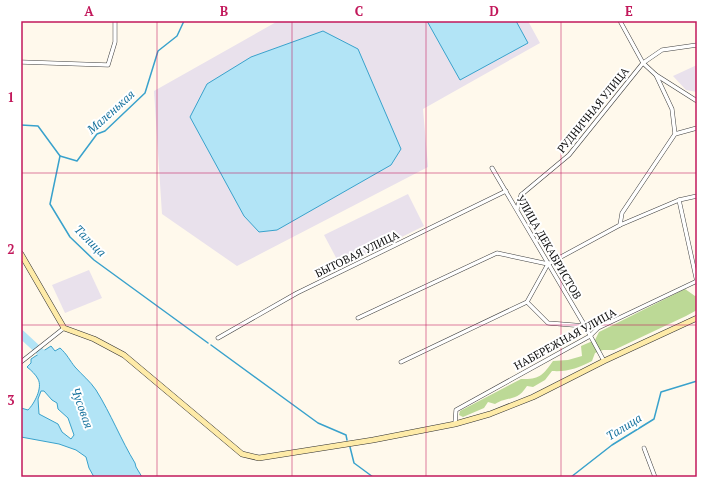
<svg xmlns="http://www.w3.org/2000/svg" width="718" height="498" font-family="'PT Serif',serif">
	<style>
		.industrial { fill: #e9e1ec }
		.forest { fill: #bcd996 }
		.water { fill: #b2e4f6; stroke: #39a2cc; fill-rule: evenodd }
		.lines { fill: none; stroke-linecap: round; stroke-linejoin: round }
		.stream { stroke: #39a2cc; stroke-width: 1.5 }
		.river { stroke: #b2e4f6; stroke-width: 8 }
		.street-casing { stroke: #404040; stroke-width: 4.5 }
		.secondary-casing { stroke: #2f2f2f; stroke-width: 6 }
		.street { stroke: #fff; stroke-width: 3.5 }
		.secondary { stroke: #feeba8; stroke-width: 5 }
		.grid { fill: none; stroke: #c2185b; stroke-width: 1; stroke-opacity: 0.55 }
		.labels { text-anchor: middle; stroke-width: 4; stroke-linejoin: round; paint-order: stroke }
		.street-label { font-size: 11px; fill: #0d0d0d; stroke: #fff }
		.water-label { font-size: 12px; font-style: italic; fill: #17729d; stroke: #fff }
		.neatline { fill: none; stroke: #c2185b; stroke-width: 1.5 }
		.grid-label { font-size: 13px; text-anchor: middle; font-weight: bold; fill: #c2185b }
	</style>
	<rect width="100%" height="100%" fill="#fff9ec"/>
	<g class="industrial">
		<path d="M278,21H528L540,43L423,109L428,167L237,266L162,214L154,91Z"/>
		<path d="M697,65V92L686,90L673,76Z"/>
		<path d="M408,194L424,226L341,267L324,235Z"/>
		<path d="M89,270L102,298L65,313L52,285Z"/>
	</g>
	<path class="forest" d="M685,289L695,296L697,295V310L686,316L614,350H603L595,353L592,361C578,368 568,372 552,371L545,380L533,387L527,386C516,403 509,395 495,404L488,402L484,408L463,417L459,415L460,411L521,379C539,380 543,375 553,361L568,360L582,356L581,346L595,340L599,332Z"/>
	<g class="water">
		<path d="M427,21H516L528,43L460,80Z"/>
		<path d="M323,31L358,49L401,149L391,165L277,230L259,232L244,216L190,117L207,84L251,57Z"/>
		<path d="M51,346L55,351L60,348C67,354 70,361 75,367C82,375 90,381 96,390C111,414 121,440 135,463L136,467L142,477H94L89,468L86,457L76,450L59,444L21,437V408L28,410C34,404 43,388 38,379C36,375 31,370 27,367L31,363V359ZM41,391H44L52,400L57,403L58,409L68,418L74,435L71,439L62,432L58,424L39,414L38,399Z"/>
	</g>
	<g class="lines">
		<g class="stream">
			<path d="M21,125L38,126L60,156L50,204L70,237L94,260L208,343"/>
			<path d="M60,156L77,161L97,134L105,131L145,93L158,51L177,36L184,21"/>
			<path d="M211,345L318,423L346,435L347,440"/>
			<path d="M350,447L354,463L373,477"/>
			<path d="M571,477L612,445L654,419L661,392L697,381"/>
		</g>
		<path class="river" d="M21,334L48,359"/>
		<defs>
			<g id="street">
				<path d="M620,21L643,63L656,75L697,101"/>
				<path d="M21,62L108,65L115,42V21"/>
				<path d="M675,134L697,128"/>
				<path d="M492,168L585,326L604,361"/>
				<path d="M679,200L697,282"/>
				<path d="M517,209L521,195L569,155L643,63L662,50L697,45"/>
				<path d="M620,225L622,213L675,134L672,109L656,75"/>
				<path d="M527,302L548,323L585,326"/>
				<path d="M358,318L497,253L548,264"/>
				<path d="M218,338L297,293L506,191"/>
				<path d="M21,362L64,328"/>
				<path d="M401,362L527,302L548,264L620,225L679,200L697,196"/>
				<path d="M455,424L456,410L590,336L598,328L697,281"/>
				<path d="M644,448L655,477"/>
			</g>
			<path id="secondary" d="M21,254L64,328L94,339L124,355L242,454L259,458L373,440L455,424L490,414L533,397L604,361L697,318"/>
		</defs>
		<use href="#street" class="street-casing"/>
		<use href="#secondary" class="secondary-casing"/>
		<use href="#street" class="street"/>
		<use href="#secondary" class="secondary"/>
	</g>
	<path class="grid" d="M157,21V477M292,21V477M426,21V477M561,21V477M21,173H697M21,325H697"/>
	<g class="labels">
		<g class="street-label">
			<text transform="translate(593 110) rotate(-51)" y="4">РУДНИЧНАЯ УЛИЦА</text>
			<text transform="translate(549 247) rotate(60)" y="4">УЛИЦА ДЕКАБРИСТОВ</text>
			<text transform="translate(357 254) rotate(-26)" y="4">БЫТОВАЯ УЛИЦА</text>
			<text transform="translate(565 339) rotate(-29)" y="4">НАБЕРЕЖНАЯ УЛИЦА</text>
		</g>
		<g class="water-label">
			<text transform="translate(111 112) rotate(-42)" y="4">Маленькая</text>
			<text transform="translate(90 241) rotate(45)" y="4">Талица</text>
			<text transform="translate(82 408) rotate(70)" y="4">Чусовая</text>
			<text transform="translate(624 427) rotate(-32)" y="4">Талица</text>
		</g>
	</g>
	<rect width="718" height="498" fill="none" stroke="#ffffff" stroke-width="44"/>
	<rect x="22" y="22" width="674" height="454" class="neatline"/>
	<g class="grid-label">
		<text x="89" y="16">A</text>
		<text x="224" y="16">B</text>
		<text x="359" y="16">C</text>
		<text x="494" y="16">D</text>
		<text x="629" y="16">E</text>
		<text x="11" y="102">1</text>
		<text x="11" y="254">2</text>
		<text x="11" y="405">3</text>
	</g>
</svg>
